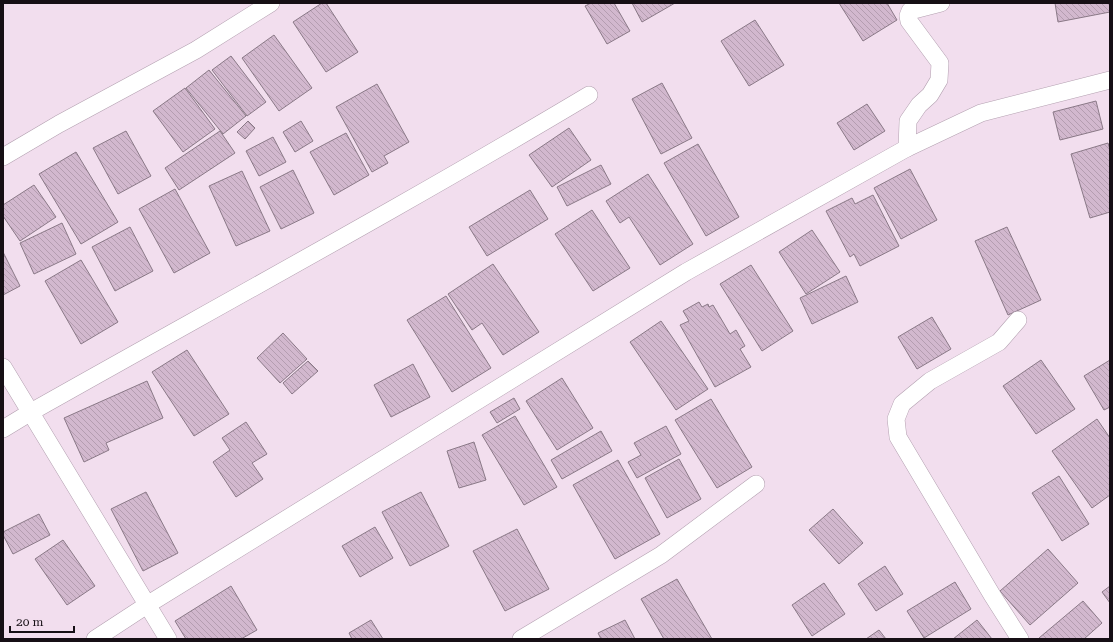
<svg xmlns="http://www.w3.org/2000/svg" width="1113" height="642" font-family="'Roboto Serif',serif">
	<style>
		.building { fill: url(#building-back-hatch); stroke: #8a7987 }
		.lines { fill: none; stroke-linecap: round; stroke-linejoin: round }
		.minor-casing { stroke: #b3a0b0; stroke-width: 18 }
		.minor { stroke: #fff; stroke-width: 17 }
	</style>
	<defs>
		<pattern id="building-back-hatch" width="6" height="6" patternUnits="userSpaceOnUse"><rect width="6" height="6" fill="#d2b8ce"/><path d="M-1 5l2 2M0 0l6 6M5-1l2 2" fill="none" stroke="#b49db0"/></pattern>
	</defs>
	<rect width="100%" height="100%" fill="#f2deee"/>
	<g class="building">
		<path d="M322,3H326L358,52L326,72L293,22Z"/>
		<path d="M591,3H614L630,31L607,44L585,6Z"/>
		<path d="M632,3H675L642,22Z"/>
		<path d="M839,3H887L897,20L863,41Z"/>
		<path d="M1055,3H1110V12L1058,22Z"/>
		<path d="M755,20L784,65L749,86L721,41Z"/>
		<path d="M274,35L312,88L279,111L242,58Z"/>
		<path d="M231,56L266,102L247,116L212,70Z"/>
		<path d="M209,70L246,116L223,134L186,88Z"/>
		<path d="M662,83L692,138L661,154L632,99Z"/>
		<path d="M377,84L409,142L384,156L388,163L372,172L336,107Z"/>
		<path d="M185,88L215,129L183,152L153,111Z"/>
		<path d="M1096,101L1103,129L1060,140L1053,112Z"/>
		<path d="M867,104L885,131L854,150L837,123Z"/>
		<path d="M248,121L255,128L245,139L237,132Z"/>
		<path d="M301,121L313,141L295,152L283,132Z"/>
		<path d="M569,128L591,160L552,187L529,155Z"/>
		<path d="M126,131L151,176L118,194L93,148Z"/>
		<path d="M220,131L235,153L179,190L165,168Z"/>
		<path d="M346,133L369,175L334,195L310,152Z"/>
		<path d="M273,137L286,162L259,176L246,151Z"/>
		<path d="M1108,143L1110,150V212L1090,218L1071,154Z"/>
		<path d="M698,144L739,217L706,236L664,163Z"/>
		<path d="M76,152L118,222L81,244L39,174Z"/>
		<path d="M601,165L611,184L567,206L557,187Z"/>
		<path d="M910,169L937,220L901,239L874,188Z"/>
		<path d="M293,170L314,213L281,229L260,187Z"/>
		<path d="M242,171L270,231L236,246L209,186Z"/>
		<path d="M648,174L693,244L660,265L629,217L620,223L606,201Z"/>
		<path d="M34,185L56,217L20,241L3,216V205Z"/>
		<path d="M175,189L210,253L174,273L139,209Z"/>
		<path d="M530,190L548,219L487,256L469,227Z"/>
		<path d="M873,195L899,246L860,266L854,254L850,257L826,211L852,198L855,204Z"/>
		<path d="M592,210L630,268L593,291L555,234Z"/>
		<path d="M62,223L76,254L34,274L20,243Z"/>
		<path d="M130,227L153,271L115,291L92,247Z"/>
		<path d="M1007,227L1041,300L1008,315L975,241Z"/>
		<path d="M812,230L840,272L806,294L779,252Z"/>
		<path d="M3,252L20,286L3,295Z"/>
		<path d="M81,260L118,322L81,344L45,281Z"/>
		<path d="M493,264L539,332L503,355L482,323L472,330L448,294Z"/>
		<path d="M751,265L793,331L762,351L720,284Z"/>
		<path d="M846,276L858,302L812,324L800,298Z"/>
		<path d="M446,296L491,368L452,392L407,320Z"/>
		<path d="M699,302L702,307L708,304L709,307L713,305L730,334L736,330L745,346L740,349L751,367L715,387L680,325L689,321L683,311Z"/>
		<path d="M932,317L951,349L917,369L898,337Z"/>
		<path d="M661,321L708,389L676,410L630,342Z"/>
		<path d="M283,333L307,359L280,383L257,358Z"/>
		<path d="M187,350L229,414L194,436L152,372Z"/>
		<path d="M1041,360L1075,409L1036,434L1003,386Z"/>
		<path d="M1110,360V407L1104,410L1084,376Z"/>
		<path d="M308,361L318,371L292,394L283,383Z"/>
		<path d="M413,364L430,397L391,417L374,385Z"/>
		<path d="M562,378L593,428L557,450L526,401Z"/>
		<path d="M147,381L163,418L106,443L109,450L84,462L64,418Z"/>
		<path d="M514,398L520,409L497,423L490,412Z"/>
		<path d="M711,399L752,467L717,488L675,420Z"/>
		<path d="M515,416L557,487L524,505L482,435Z"/>
		<path d="M1097,419L1110,438V464L1109,465L1110,467V495L1092,508L1052,451Z"/>
		<path d="M246,422L267,454L252,463L263,479L236,497L213,462L230,450L222,438Z"/>
		<path d="M666,426L681,454L637,478L628,462L641,455L634,443Z"/>
		<path d="M601,431L612,451L562,479L551,460Z"/>
		<path d="M474,442L486,480L459,488L447,451Z"/>
		<path d="M679,459L701,499L667,518L645,478Z"/>
		<path d="M618,460L660,534L615,559L573,485Z"/>
		<path d="M1059,476L1089,524L1062,541L1032,493Z"/>
		<path d="M146,492L178,553L143,571L111,509Z"/>
		<path d="M421,492L449,546L410,566L382,512Z"/>
		<path d="M833,509L863,543L839,564L809,530Z"/>
		<path d="M39,514L50,535L13,554L3,535V532Z"/>
		<path d="M375,527L393,558L360,577L342,546Z"/>
		<path d="M517,529L549,589L505,611L473,551Z"/>
		<path d="M63,540L95,586L67,605L35,559Z"/>
		<path d="M1048,549L1078,583L1030,625L1000,591Z"/>
		<path d="M885,566L903,594L876,611L858,584Z"/>
		<path d="M677,579L712,639H664L641,599Z"/>
		<path d="M955,582L971,609L924,638L907,611Z"/>
		<path d="M824,583L845,614L812,636L792,605Z"/>
		<path d="M231,586L257,630L241,639H186L175,621Z"/>
		<path d="M1110,586V603L1102,592Z"/>
		<path d="M1083,601L1102,623L1084,639H1040L1039,638Z"/>
		<path d="M371,620L383,639H352L349,633Z"/>
		<path d="M625,620L635,639H601L598,633Z"/>
		<path d="M977,620L992,639H953Z"/>
		<path d="M879,630L886,639H866Z"/>
	</g>
	<g class="lines">
		<defs>
			<g id="minor">
				<path d="M907,148L981,113L1110,80"/>
				<path d="M3,157L59,124L196,50L271,3"/>
				<path d="M1018,320L999,342L930,381L902,404L896,419L898,437L992,595L1020,639"/>
				<path d="M3,367L168,639"/>
				<path d="M3,429L31,412C217,307 405,205 589,95"/>
				<path d="M95,639L147,605L686,272L907,148L908,121L919,105L930,95L939,80L940,63L909,21L908,16L910,11L941,3"/>
				<path d="M521,639L661,555L756,484"/>
			</g>
		</defs>
		<use href="#minor" class="minor-casing"/>
		<use href="#minor" class="minor"/>
	</g>
	<rect width="1113" height="642" fill="none" stroke="#160f15" stroke-width="8"/>
	<path d="M10 626v6h64v-6" fill="none" stroke="#160f15" stroke-width="2"/>
	<text x="16" y="626" font-size="12" fill="#160f15" stroke="#f2deee" stroke-width="3" paint-order="stroke">20 m</text>
</svg>
